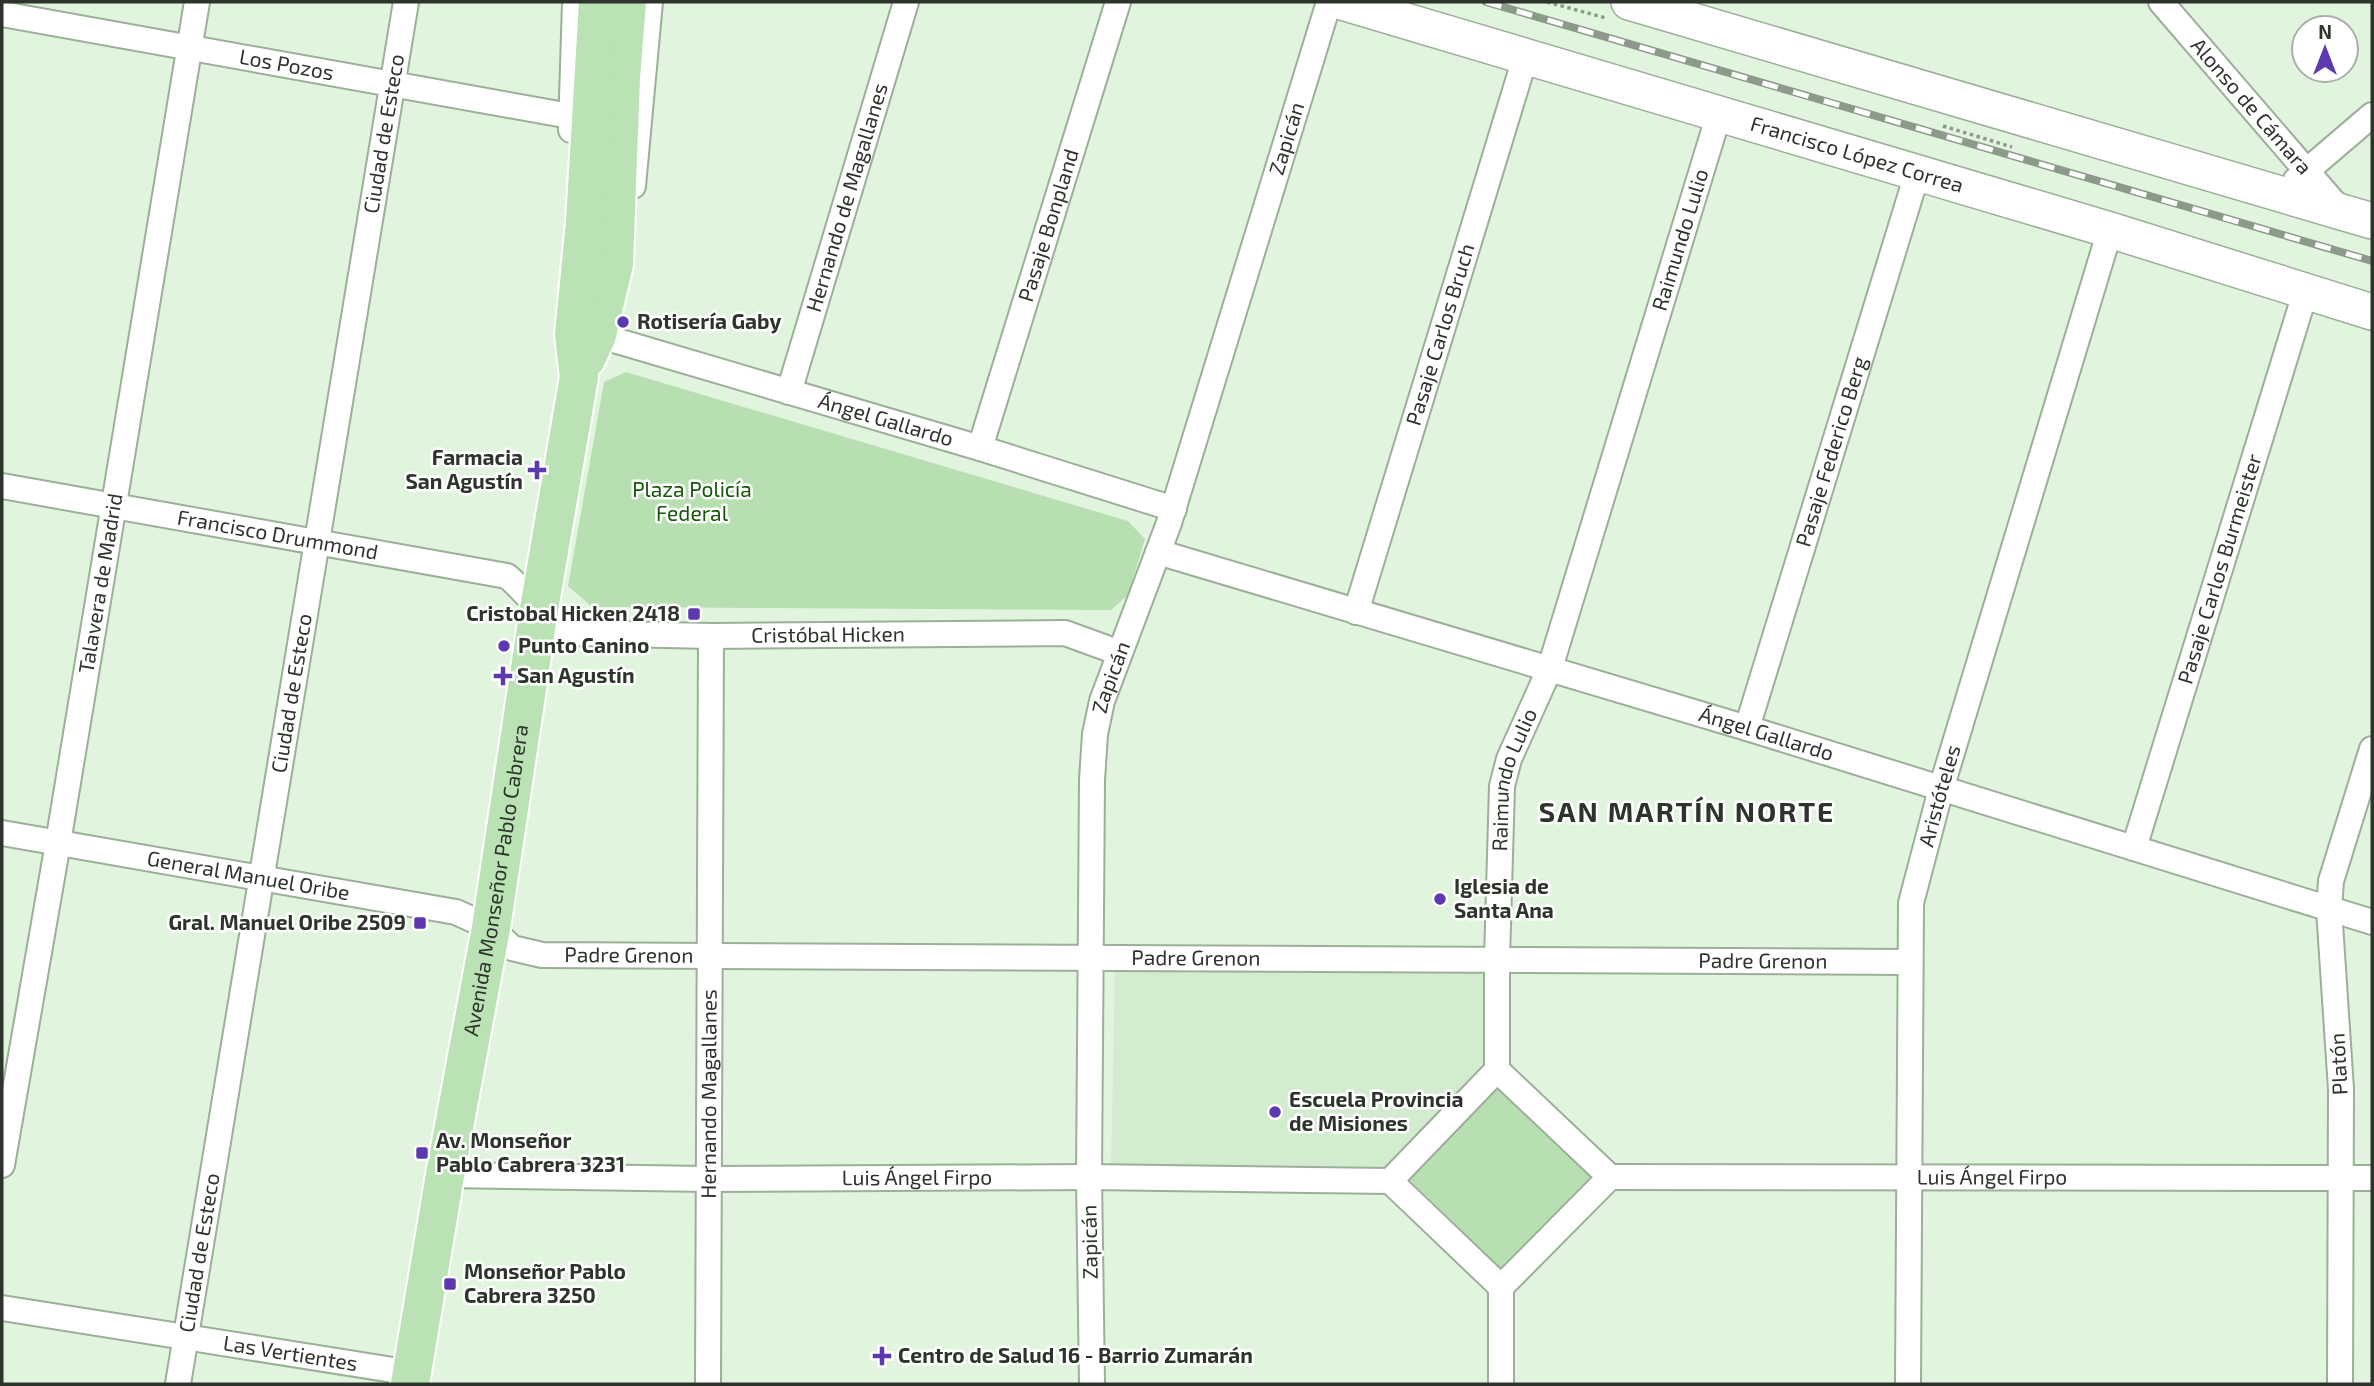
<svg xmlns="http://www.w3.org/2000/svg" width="2374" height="1386" font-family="'Exo 2',sans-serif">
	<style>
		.built { fill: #d3eccf }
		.green { fill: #b8dfb2 }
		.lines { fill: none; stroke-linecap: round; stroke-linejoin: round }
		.minor-casing { stroke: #9caf99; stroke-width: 28 }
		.secondary-casing { stroke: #9caf99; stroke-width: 38 }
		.primary-casing { stroke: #fff; stroke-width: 42 }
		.path { stroke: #8c9a8a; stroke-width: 3.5; stroke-dasharray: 3.5 3.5; stroke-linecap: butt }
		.minor { stroke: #fff; stroke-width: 24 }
		.secondary { stroke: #fff; stroke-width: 35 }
		.primary { stroke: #bbe2b5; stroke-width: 38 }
		.rail-casing { stroke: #8c9a8a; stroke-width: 8 }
		.rail { stroke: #fff; stroke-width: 5; stroke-dasharray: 16; stroke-linecap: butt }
		.poi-dot { fill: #5d39b1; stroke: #fff; stroke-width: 2.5 }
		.labels { text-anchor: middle; stroke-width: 5; stroke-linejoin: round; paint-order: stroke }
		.street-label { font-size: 21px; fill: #2d342b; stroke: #fff }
		.poi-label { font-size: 21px; font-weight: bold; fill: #2d342b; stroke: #fff; text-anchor: start }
		.park-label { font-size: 21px; fill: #145808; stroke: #fff }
		.district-label { font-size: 28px; font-weight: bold; letter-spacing: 2px; fill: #2d342b; stroke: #fff }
	</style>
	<rect width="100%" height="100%" fill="#e1f5de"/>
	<path class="built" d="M1115,966H1488L1490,1056L1385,1170L1111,1168Z"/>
	<g class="green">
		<path d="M626,372L1128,521L1145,539L1128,595L1111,610L592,607L568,586L604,382Z"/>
		<path d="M1498,1087L1594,1180L1505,1273L1408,1179Z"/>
	</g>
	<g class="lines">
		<defs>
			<g id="minor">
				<path id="s1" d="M2161,2L2342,212"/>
				<path id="s2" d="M2,14L570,116"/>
				<path d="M571,130L575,2"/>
				<path d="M2296,180L2372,115"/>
				<path d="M633,186L650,2"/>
				<path id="s3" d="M597,335L980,448L1174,509"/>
				<path id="s4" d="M789,392L906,2"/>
				<path id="s5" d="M980,448L1118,2"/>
				<path id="s6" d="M2,486L507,576C530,595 545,621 572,633L711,636L1065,633L1120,653"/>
				<path id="s7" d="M1158,552L1747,728L2372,922"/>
				<path id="s8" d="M1356,612L1525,58"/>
				<path id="s9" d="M1747,728L1917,174"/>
				<path id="s10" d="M2,833L456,912L491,928L512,948L542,955L1910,962"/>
				<path id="s11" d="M2134,848L2306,290"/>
				<path id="s12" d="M2,1165L58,843L197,2"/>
				<path id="s13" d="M445,1175L708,1179L1089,1177L1390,1181L1501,1287"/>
				<path id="s14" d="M1610,1177L1497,1070V959L1502,786L1509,759L1550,668L1719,114"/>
				<path id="s15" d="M1610,1177L2372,1178"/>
				<path d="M1390,1181L1497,1070"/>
				<path id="s16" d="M2,1308L412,1373"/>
				<path id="s17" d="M178,1384L406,2"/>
				<path id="s18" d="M708,1384L711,636"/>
				<path id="s19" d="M1092,1384L1089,1177L1092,780L1095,734L1102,701L1169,523L1329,2"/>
				<path d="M1501,1384V1287L1610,1177"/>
				<path id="s20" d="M1908,1384L1911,903L1941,789L2110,230"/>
				<path d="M2340,1384L2341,1089L2329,909L2331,881L2372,749"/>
			</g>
			<g id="secondary">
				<path id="s21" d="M1342,2L2110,230L2372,312"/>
				<path d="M1629,2L2372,221"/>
			</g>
			<g id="primary">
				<path d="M586,359L597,335L614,264L621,78L627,2"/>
				<path id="s22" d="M410,1384L445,1175L491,928L539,609L579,377L574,334L585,222L598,2"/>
			</g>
		</defs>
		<use href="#minor" class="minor-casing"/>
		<use href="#secondary" class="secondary-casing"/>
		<use href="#primary" class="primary-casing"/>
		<g class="path">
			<path d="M1547,2L1606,18"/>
			<path d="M1943,126L2012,147"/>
		</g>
		<use href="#minor" class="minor"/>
		<use href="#secondary" class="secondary"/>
		<use href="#primary" class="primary"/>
		<defs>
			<path id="rail" d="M1486,2L2372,261"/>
		</defs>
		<use href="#rail" class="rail-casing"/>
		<use href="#rail" class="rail"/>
	</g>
	<g class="poi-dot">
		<circle cx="623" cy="322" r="7"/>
		<path d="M533.5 459.5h7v7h7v7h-7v7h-7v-7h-7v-7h7z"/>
		<rect x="687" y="607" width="14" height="14" rx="3.5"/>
		<circle cx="504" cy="646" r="7"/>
		<path d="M499.5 665.5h7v7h7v7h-7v7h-7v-7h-7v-7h7z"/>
		<circle cx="1440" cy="899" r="7"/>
		<rect x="413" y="916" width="14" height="14" rx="3.5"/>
		<circle cx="1275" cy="1112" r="7"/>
		<rect x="415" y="1146" width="14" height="14" rx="3.5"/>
		<rect x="443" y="1277" width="14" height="14" rx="3.5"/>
		<path d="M878.5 1345.5h7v7h7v7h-7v7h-7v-7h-7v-7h7z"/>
	</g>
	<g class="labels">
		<g class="street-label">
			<text dy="7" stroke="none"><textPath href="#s2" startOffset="289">Los Pozos</textPath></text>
			<text dy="7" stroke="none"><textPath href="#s1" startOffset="138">Alonso de Cámara</textPath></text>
			<text dy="7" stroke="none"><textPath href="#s17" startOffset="1267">Ciudad de Esteco</textPath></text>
			<text dy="7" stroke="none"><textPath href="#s19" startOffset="1276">Zapicán</textPath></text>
			<text dy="7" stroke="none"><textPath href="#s21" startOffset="537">Francisco López Correa</textPath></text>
			<text dy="7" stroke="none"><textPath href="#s4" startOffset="203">Hernando de Magallanes</textPath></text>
			<text dy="7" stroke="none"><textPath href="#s5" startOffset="233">Pasaje Bonpland</textPath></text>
			<text dy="7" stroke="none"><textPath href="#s14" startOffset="1015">Raimundo Lulio</textPath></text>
			<text dy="7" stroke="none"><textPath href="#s8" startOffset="290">Pasaje Carlos Bruch</textPath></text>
			<text dy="7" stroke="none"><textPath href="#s3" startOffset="301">Ángel Gallardo</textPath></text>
			<text dy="7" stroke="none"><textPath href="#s9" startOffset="289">Pasaje Federico Berg</textPath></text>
			<text dy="7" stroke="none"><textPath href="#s6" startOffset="280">Francisco Drummond</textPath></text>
			<text dy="7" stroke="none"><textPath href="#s11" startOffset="292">Pasaje Carlos Burmeister</textPath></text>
			<text dy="7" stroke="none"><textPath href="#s12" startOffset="590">Talavera de Madrid</textPath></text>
			<text dy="7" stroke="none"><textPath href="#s6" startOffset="856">Cristóbal Hicken</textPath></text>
			<text dy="7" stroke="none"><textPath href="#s19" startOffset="709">Zapicán</textPath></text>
			<text dy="7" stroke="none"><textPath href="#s17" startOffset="700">Ciudad de Esteco</textPath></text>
			<text dy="7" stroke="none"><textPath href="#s7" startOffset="635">Ángel Gallardo</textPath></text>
			<text dy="7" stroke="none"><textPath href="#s14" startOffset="448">Raimundo Lulio</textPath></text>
			<text dy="7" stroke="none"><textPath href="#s20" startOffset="592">Aristóteles</textPath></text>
			<text dy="7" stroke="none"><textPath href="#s10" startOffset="250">General Manuel Oribe</textPath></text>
			<text dy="7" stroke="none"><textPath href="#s22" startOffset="511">Avenida Monseñor Pablo Cabrera</textPath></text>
			<text dy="7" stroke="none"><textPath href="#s10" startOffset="646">Padre Grenon</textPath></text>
			<text dy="7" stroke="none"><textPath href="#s10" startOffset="1213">Padre Grenon</textPath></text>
			<text dy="7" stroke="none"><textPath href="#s10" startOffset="1780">Padre Grenon</textPath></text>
			<text transform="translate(2339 1064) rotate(-93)" y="7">Platón</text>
			<text dy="7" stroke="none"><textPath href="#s18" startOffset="290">Hernando Magallanes</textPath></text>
			<text dy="7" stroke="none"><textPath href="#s15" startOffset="382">Luis Ángel Firpo</textPath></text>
			<text dy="7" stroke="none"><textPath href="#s13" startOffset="472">Luis Ángel Firpo</textPath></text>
			<text transform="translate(1090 1242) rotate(-91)" y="7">Zapicán</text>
			<text dy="7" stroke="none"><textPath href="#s17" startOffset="133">Ciudad de Esteco</textPath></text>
			<text dy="7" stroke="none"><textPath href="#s16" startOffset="292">Las Vertientes</textPath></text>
		</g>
		<g class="poi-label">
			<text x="637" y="329">Rotisería Gaby</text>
			<text x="523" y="465" text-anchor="end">Farmacia<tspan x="523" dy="24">San Agustín</tspan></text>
			<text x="680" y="621" text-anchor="end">Cristobal Hicken 2418</text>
			<text x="518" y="653">Punto Canino</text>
			<text x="517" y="683">San Agustín</text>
			<text x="1454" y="894">Iglesia de<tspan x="1454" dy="24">Santa Ana</tspan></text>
			<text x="406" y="930" text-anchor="end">Gral. Manuel Oribe 2509</text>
			<text x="1289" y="1107">Escuela Provincia<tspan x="1289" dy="24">de Misiones</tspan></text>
			<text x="436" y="1148">Av. Monseñor<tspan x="436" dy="24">Pablo Cabrera 3231</tspan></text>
			<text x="464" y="1279">Monseñor Pablo<tspan x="464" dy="24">Cabrera 3250</tspan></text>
			<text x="898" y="1363">Centro de Salud 16 - Barrio Zumarán</text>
		</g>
		<g class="park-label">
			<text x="692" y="497">Plaza Policía<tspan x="692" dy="24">Federal</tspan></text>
		</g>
		<g class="district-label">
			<text x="1687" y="822">SAN MARTÍN NORTE</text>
		</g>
	</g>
	<rect width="2374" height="1386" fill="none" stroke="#2d342b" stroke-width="7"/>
	<g transform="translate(2325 49)"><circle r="33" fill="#ffffff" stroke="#abaeaa" stroke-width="2"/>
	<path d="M0-5L12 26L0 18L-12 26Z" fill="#5d39b1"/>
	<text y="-10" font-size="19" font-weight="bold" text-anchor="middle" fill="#2d342b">N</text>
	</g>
</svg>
